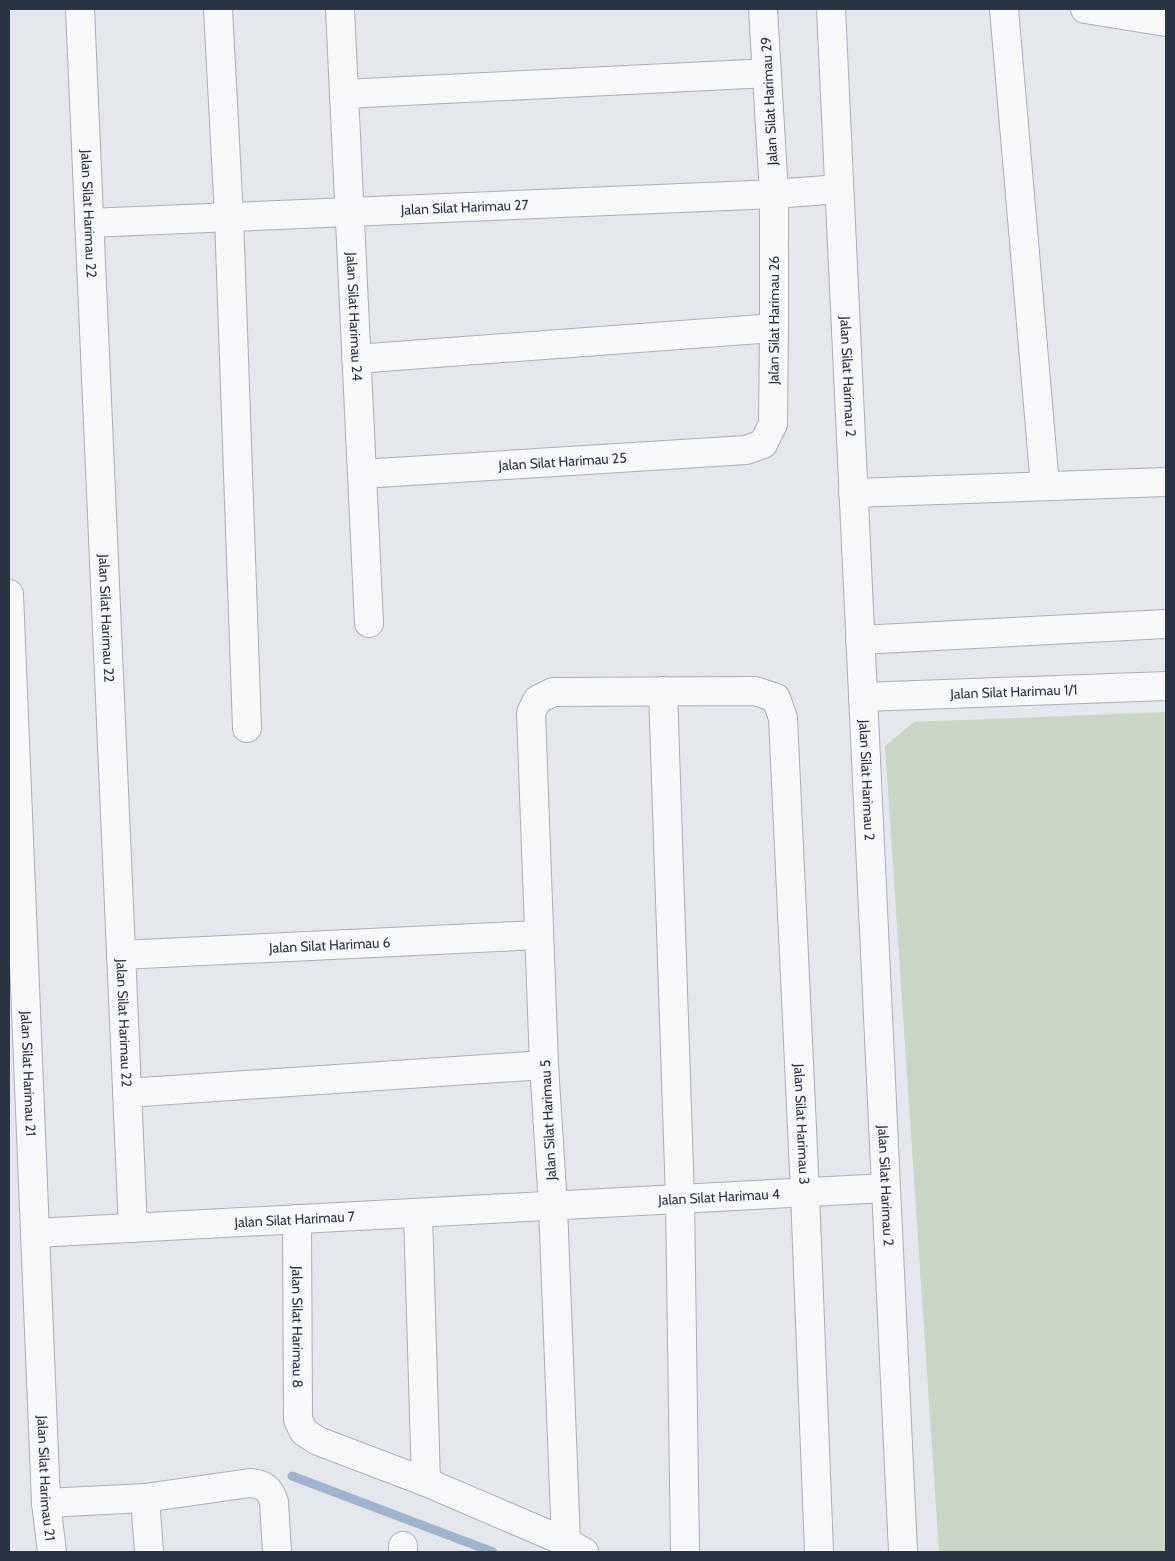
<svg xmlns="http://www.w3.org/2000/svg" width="1175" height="1561" font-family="Cabin,sans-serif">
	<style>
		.green { fill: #c9d6c5 }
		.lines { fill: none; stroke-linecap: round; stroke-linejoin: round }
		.stream { stroke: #9fb4cc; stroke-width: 9 }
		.minor-casing { stroke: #a9aeb7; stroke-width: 30 }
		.minor { stroke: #f7f8fa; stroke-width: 28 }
		.labels { text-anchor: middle; stroke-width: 4; stroke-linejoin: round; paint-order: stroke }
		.street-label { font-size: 14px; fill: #2b3445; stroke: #f4f6f9 }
	</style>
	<rect width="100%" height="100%" fill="#e4e7ec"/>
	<path class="green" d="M1166,712V1552H939L885,746L914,722Z"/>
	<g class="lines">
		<path class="stream" d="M292,1476L493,1552"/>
		<defs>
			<g id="minor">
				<path id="s1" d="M80,9L133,1228"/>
				<path d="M218,9L229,217L247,728"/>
				<path id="s2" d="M340,9L369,623"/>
				<path id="s3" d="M831,9L903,1552"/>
				<path d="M1004,9L1045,486"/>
				<path d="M1085,9L1166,22"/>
				<path d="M344,94L767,73"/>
				<path id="s4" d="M89,223L774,194L839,189"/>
				<path d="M356,359L774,328"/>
				<path id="s5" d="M362,474L746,450L763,444L773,424L774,328V194L763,9"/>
				<path d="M853,493L1166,482"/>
				<path id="s6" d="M9,594L46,1503L52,1552"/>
				<path d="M860,640L1166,624"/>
				<path d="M663,691L680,1199L685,1552"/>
				<path id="s7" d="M863,697L1166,686"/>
				<path id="s8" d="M121,955L539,935"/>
				<path d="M127,1093L544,1065"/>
				<path d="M418,1213L426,1482"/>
				<path id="s9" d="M297,1219L298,1420L304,1432L318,1441L426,1482L566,1542L584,1552"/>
				<path id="s10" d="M35,1233L886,1188"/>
				<path d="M145,1498L250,1483C264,1484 270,1489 274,1502L277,1552"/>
				<path d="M46,1503L145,1498L149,1552"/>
				<path id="s11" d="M566,1542L553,1206L544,1065L531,713L537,700L553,692L755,691L776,698L783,718L805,1193L819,1552"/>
				<path d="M403,1546V1552"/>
			</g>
		</defs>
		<use href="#minor" class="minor-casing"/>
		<use href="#minor" class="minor"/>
	</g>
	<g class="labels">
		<g class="street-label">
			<text transform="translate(769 101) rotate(-93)" y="5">Jalan Silat Harimau 29</text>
			<text dy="5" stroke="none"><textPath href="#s4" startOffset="376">Jalan Silat Harimau 27</textPath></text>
			<text dy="5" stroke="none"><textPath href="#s1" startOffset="205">Jalan Silat Harimau 22</textPath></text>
			<text dy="5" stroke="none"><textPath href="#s2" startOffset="308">Jalan Silat Harimau 24</textPath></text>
			<text dy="5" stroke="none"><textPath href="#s5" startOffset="529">Jalan Silat Harimau 26</textPath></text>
			<text dy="5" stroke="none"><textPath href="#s3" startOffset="368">Jalan Silat Harimau 2</textPath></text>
			<text dy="5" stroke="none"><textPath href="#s5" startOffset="201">Jalan Silat Harimau 25</textPath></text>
			<text dy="5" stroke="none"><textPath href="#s1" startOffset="610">Jalan Silat Harimau 22</textPath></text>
			<text dy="5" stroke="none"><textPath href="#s7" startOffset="151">Jalan Silat Harimau 1/1</textPath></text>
			<text dy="5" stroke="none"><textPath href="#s3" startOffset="772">Jalan Silat Harimau 2</textPath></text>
			<text dy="5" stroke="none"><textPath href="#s8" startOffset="209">Jalan Silat Harimau 6</textPath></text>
			<text dy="5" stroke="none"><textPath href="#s1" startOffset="1015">Jalan Silat Harimau 22</textPath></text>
			<text dy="5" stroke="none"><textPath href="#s6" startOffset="480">Jalan Silat Harimau 21</textPath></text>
			<text transform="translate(548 1120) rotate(-93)" y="5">Jalan Silat Harimau 5</text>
			<text dy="5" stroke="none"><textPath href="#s11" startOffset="1514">Jalan Silat Harimau 3</textPath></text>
			<text dy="5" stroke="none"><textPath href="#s3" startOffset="1178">Jalan Silat Harimau 2</textPath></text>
			<text dy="5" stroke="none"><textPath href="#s10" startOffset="685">Jalan Silat Harimau 4</textPath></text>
			<text dy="5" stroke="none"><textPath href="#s10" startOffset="260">Jalan Silat Harimau 7</textPath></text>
			<text dy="5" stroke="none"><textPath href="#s9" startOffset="108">Jalan Silat Harimau 8</textPath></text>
			<text dy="5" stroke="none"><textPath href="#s6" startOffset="885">Jalan Silat Harimau 21</textPath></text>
		</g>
	</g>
	<rect width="1175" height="1561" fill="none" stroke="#2b3445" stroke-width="20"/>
</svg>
